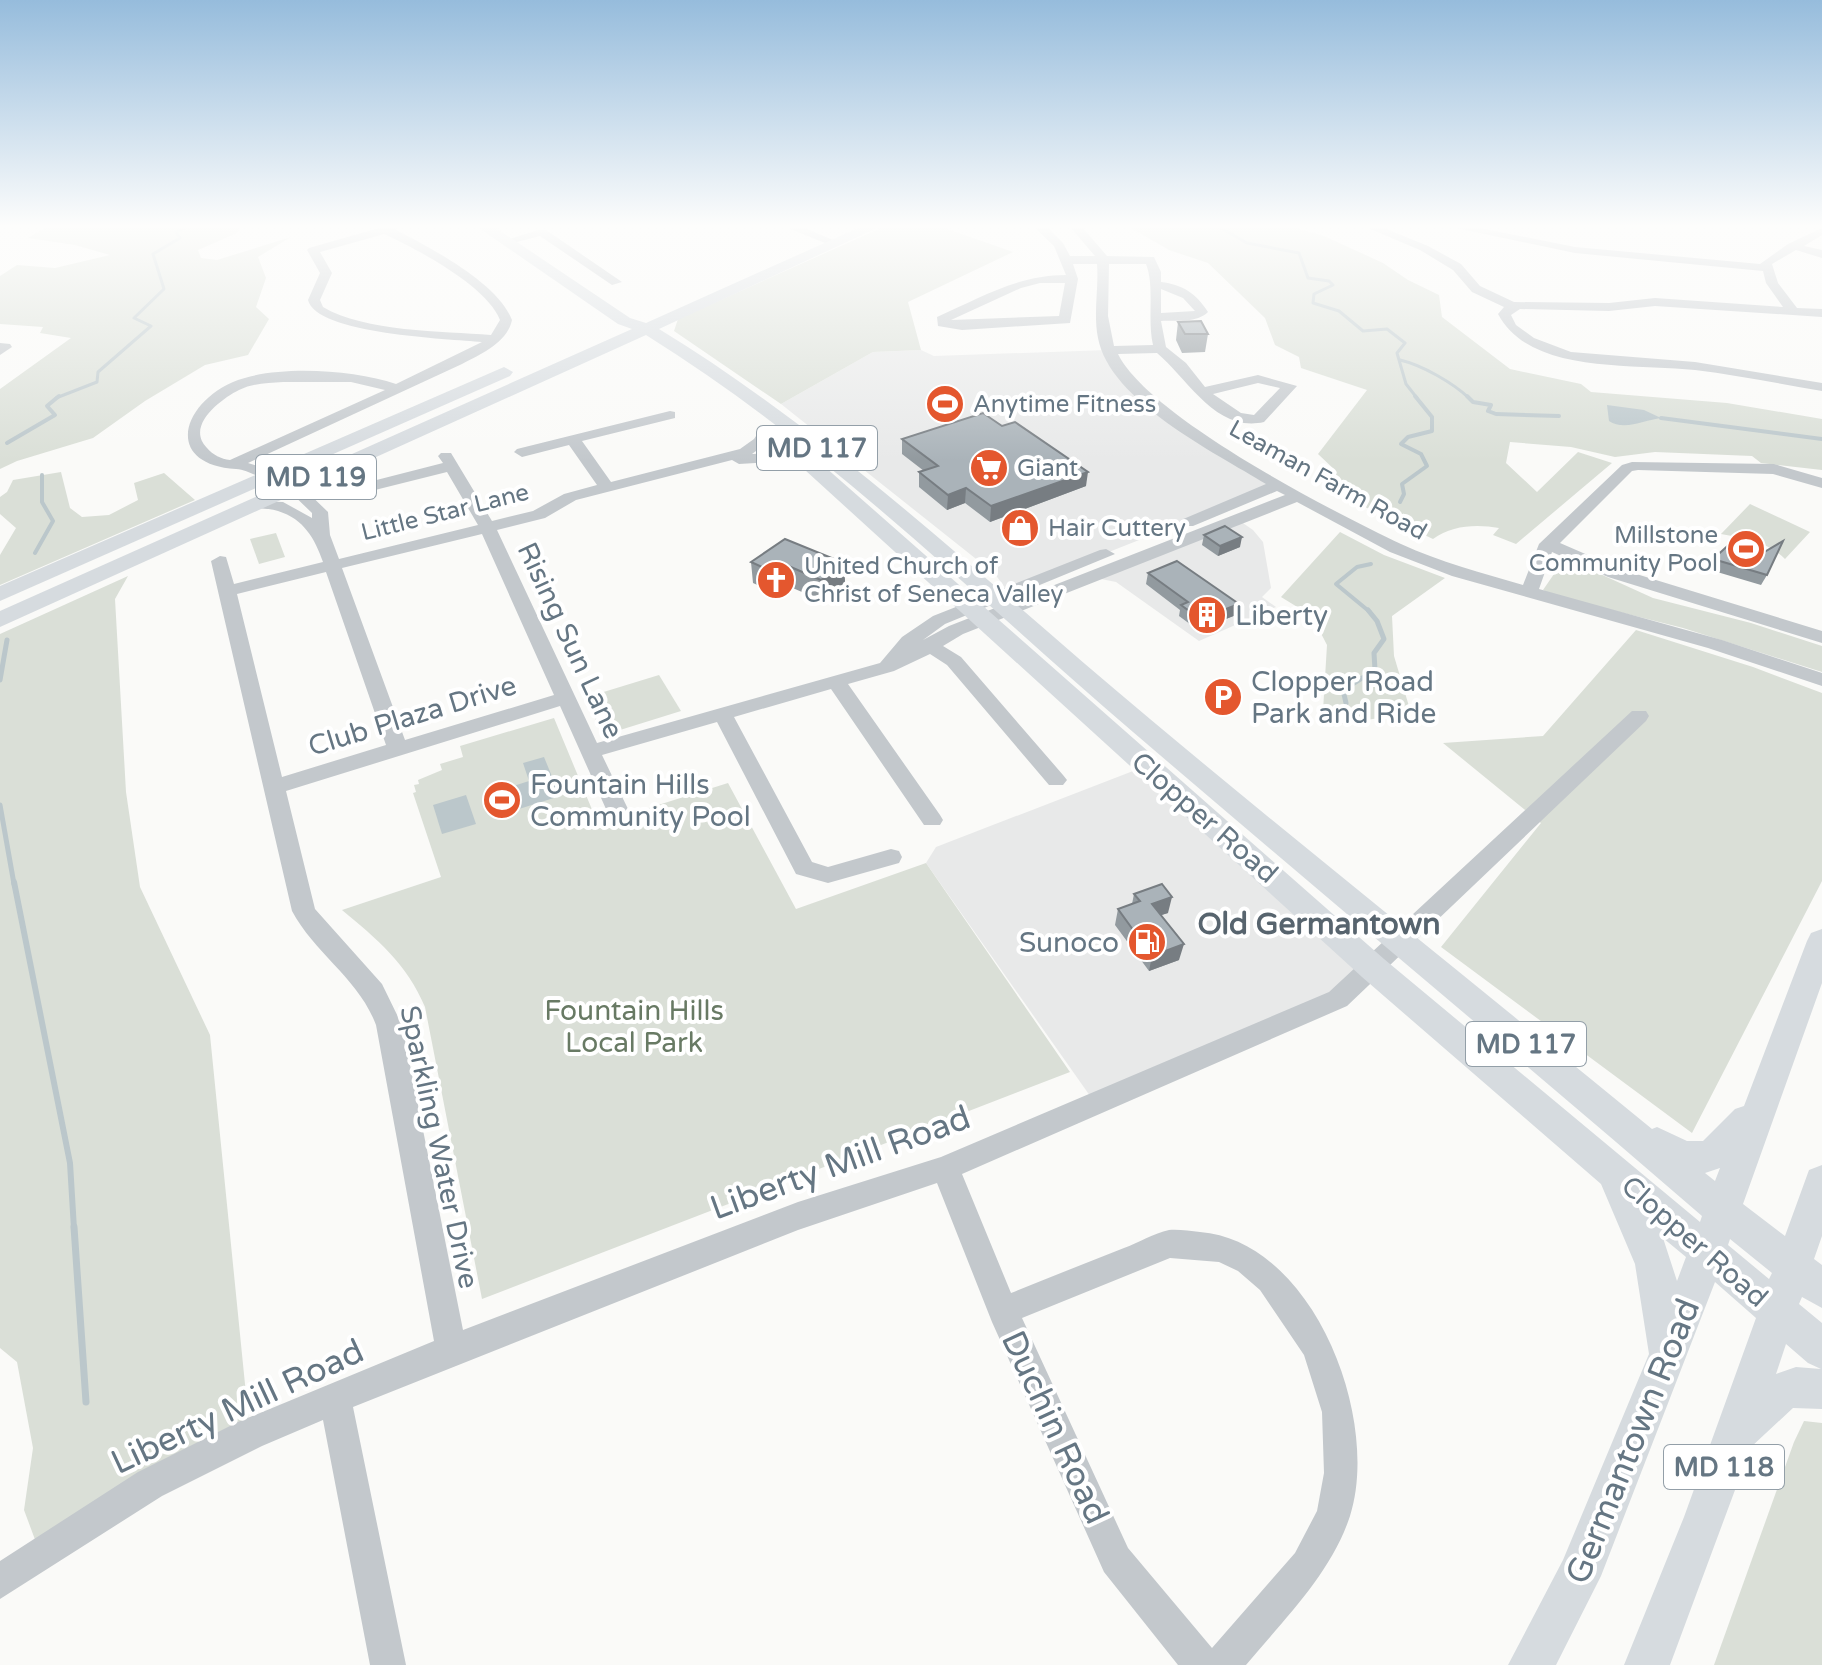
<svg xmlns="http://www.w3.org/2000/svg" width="1822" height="1665" font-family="'Varela Round',sans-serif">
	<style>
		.built { fill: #e8e9e9 }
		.green { fill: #dadfd7 }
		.water { fill: #bbc7cb }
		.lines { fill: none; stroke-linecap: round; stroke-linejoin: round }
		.stream-far4 { stroke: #bbc7cb; stroke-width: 3 }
		.stream-far3 { stroke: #bbc7cb; stroke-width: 4 }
		.stream-far2 { stroke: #bbc7cb; stroke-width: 5 }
		.stream-far1 { stroke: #bbc7cb; stroke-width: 6 }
		.stream { stroke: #bbc7cb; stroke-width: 7 }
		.minor { fill: #c3c8cc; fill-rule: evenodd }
		.major { fill: #d6dbdf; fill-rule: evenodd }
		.wall { fill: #929a9f }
		.shaded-wall { fill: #777d82 }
		.building { fill: #aab3b9; stroke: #777d82; stroke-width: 2 }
		.labels { text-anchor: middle; stroke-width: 8; stroke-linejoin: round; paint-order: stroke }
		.far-poi-label { font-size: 24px; fill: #657683; stroke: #fff; text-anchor: start }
		.far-street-label { font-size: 24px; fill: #657683; stroke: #fff }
		.shield { fill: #fff; stroke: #939fa8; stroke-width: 2 }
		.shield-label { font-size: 26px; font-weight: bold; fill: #657683 }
		.poi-label { font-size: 28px; fill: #657683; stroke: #fff; text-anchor: start }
		.street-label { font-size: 28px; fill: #657683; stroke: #fff }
		.park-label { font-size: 28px; fill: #687a64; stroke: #fff }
		.neighbourhood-label { font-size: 30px; font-weight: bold; fill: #57646e; stroke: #fff }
		.near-street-label { font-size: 34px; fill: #657683; stroke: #fff }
	</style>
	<rect width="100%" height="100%" fill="#fafaf8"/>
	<g class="built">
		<path d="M921,350L934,356L1108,350L1146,398L1278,485L1008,592L995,574L781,404L873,352Z"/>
		<path d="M1237,519L1253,530L1263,542L1271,588L1262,597L1276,607L1199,641L1116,582L1091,577Z"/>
		<path d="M1146,766L1373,968L1338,999L1095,1103L926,863L936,847Z"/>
	</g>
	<g class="green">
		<path d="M45,228H240L237,233L198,250L201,258L217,260L291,237L258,257L266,278L256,307L269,319L248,355L205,365L145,401L93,438L17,461L0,469V389L71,338L40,333L43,327L0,324V276L17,265L55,268L110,255L75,245L28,238Z"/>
		<path d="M881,228H945L1013,252L908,302L921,350L873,352L781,404L674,331L678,319Z"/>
		<path d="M1131,228H1296L1324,236L1383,263L1408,280L1439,295L1442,317L1510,369L1581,384L1591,392L1727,403L1822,419V470L1761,463L1752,456L1655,452L1615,457L1571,447L1510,442L1506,463L1537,492L1578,452L1612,463L1516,544L1493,535L1499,528C1477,524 1452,525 1433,539L1329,490L1337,472L1318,454L1367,390L1301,368L1299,357L1275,345L1265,318L1208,263L1169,250Z"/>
		<path d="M61,472L70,508L82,517L109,515L138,500L134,483L164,473L195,500L0,585V555L16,528L0,514V497L7,492L13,480Z"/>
		<path d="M1750,504L1810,532L1785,559C1768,542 1745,538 1721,534Z"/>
		<path d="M1340,532L1384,555L1445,578L1392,616L1394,656L1411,713L1322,727L1327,645L1312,616L1281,597Z"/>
		<path d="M276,533L285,557L259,564L250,539Z"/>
		<path d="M1565,558L1653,598L1751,623L1822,646V672L1683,628L1552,595L1543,590Z"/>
		<path d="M128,576L115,599L126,792L140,887L210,1035L250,1434L40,1553L24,1510L33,1448L17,1362L0,1348V634Z"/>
		<path d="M1636,630L1753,667L1822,693V881L1692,1133L1441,947L1541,823L1443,743L1543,736Z"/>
		<path d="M659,675L681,711L604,735L584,698Z"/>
		<path d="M554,718L598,824L728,783L796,909L926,863L1070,1072L482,1299L425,1007C407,964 377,939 342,910L441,877L413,793L416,792L414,785L419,784L418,780L442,770L440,764L463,757L460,746Z"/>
		<path d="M1804,1421L1822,1423V1665H1714L1794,1442Z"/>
	</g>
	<g class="water">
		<path d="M1607,405L1644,410L1661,418C1645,420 1624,431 1609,421Z"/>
		<path d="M544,757L560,796L500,815L492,793L529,781L523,763Z"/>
		<path d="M466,795L476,824L442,834L433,805Z"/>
	</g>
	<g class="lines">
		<g class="stream-far4">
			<path d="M1221,228L1247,243L1299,253L1308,278L1329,281L1333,285L1314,294L1313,303L1339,311L1363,331L1387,329L1405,343L1397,353L1406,384L1417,398"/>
			<path d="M1400,360C1422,365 1453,383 1469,398"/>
			<path d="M56,398L97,382L98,372L151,326L134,318L164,289L153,254L180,238L176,232L185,228"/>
		</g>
		<g class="stream-far3">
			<path d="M1467,396L1473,402L1491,405L1488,411L1496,414L1559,416"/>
			<path d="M1661,418L1822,439"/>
			<path d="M7,443L55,415L47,406L59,396"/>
			<path d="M1400,502L1404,494L1402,484L1427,466L1421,454L1401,444L1408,437L1432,431V417L1415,396"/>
			<path d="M35,553L53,521L42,502V475"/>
			<path d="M1370,612L1336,584L1357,567L1371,564"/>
		</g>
		<g class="stream-far2">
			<path d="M0,680L7,640"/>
			<path d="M1346,703L1343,690L1375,670L1374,653L1384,639L1377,621L1368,610"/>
			<path d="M0,805L14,884"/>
		</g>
		<path class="stream-far1" d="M14,882L70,1163L74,1229"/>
		<path class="stream" d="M74,1227L86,1402"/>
		<g class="minor">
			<path d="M379,228H398L396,230C431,248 498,283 512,320C507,343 481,354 462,364L248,463L278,472V478C261,482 251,470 236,469C162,464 182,401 238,380C281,365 354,370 396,384L482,342C449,339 316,334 308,300L320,273L307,250L309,248ZM384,234C417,249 487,286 500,320L491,335C442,331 365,332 323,307L320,300L332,273L320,252ZM283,382H351L385,390L230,460C221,459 213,455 207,448C185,426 221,399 239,390C253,383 268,383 283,382Z"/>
			<path d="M788,228H805L840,243L830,245Z"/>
			<path d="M1035,228H1048L1063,243L1070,256H1095L1071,228H1083L1107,256L1154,257L1161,272V282C1183,285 1196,293 1208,312C1197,323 1177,320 1161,321L1166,347L1186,363L1205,387L1258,375L1297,386L1264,422C1216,433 1188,379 1157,353L1118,354C1149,417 1333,512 1401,544C1440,562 1482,573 1523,585L1539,544L1622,465L1632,462L1774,464L1822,478V488L1773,474L1638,470L1632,471L1560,543L1620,569L1822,631V643L1608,577L1552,552L1539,589L1722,640L1822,673V686L1708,648L1452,576L1390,552L1297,502L963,634L943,646L961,657L1063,775L1067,780L1063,785H1049L947,665L930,654L894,671L848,684L940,815L943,820L940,825H924L831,689L734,717L812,862L828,867L891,849L899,851L902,857L899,863L828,883L796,874L717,722L602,755L628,809L625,814H609L606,809L560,706L286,791L315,909L382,984L402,1025L463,1330L798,1202L941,1157L1329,992L1632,711H1646L1649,716L1646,721L1347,1006L962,1174L1011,1293C1048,1278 1086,1263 1124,1248C1138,1243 1154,1233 1169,1230C1178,1229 1190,1231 1200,1232C1313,1241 1381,1418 1350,1516C1331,1574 1284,1619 1246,1665H1178L1104,1572L992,1322L937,1183L798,1230L353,1407L406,1665H370L323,1420L262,1446L162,1496L0,1599V1561L138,1472L238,1422L434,1341L376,1025C359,979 315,954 292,911L211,561L220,556L226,557L234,584L323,562C315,539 304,519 278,511C270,508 261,509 252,507V501L283,502L312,518V513L285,487L293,482L299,484L328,512L330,535L339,559L478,525L447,472L363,493L355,488L357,485L443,463L438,456L441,453H451L492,521L533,511L564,494L597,485L569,445L522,457L514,452L517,449L670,411L675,412V418L582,441L611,482L740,449L754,439L762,427H772L774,430L764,445L752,454L803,452L808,454V460L739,464L732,460L576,500L545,518L497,530L597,743L880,663L902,637L933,616L1100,550L1106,549L1115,554L945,624L923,640L949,626L1285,495L1277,491L1193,526H1181L1179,523L1181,520L1266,484C1214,452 1110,401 1098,338C1093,313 1099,288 1097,264H1073L1078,279L1070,323L962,330L938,326L937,317C980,298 1018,275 1066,275L1054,246ZM1109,264H1146C1155,287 1147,319 1153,345L1114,346L1108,316ZM1040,283H1065L1059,316L951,320L1021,288ZM1161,289L1183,298L1195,311L1161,313ZM1258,383L1280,388L1254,415L1241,413L1213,394ZM482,534L554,695L405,740L342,568ZM326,572L386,745L282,777L237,594ZM1170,1258L1219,1262L1238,1271L1260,1290L1304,1355L1322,1412L1324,1473L1317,1511L1295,1553L1212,1648L1128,1548L1022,1318Z"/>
			<path d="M1368,228H1384L1428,246L1461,264L1480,286L1514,302L1609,303L1655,298L1783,307L1766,283L1763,271L1575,253L1456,228H1480L1575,247L1760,264L1788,244L1822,228V235L1804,246L1822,250V258L1796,250L1772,264L1778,283L1797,308L1822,309V317L1655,306L1609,311L1520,309L1511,315L1516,325L1534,338L1571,352L1695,362L1822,383V391C1780,384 1737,375 1695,370C1635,363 1530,375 1498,314L1504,307L1472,292L1453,270L1420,250Z"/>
			<path d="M538,230H546L622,282L612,285L540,236L509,244L503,241Z"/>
			<path d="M0,343L10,344L12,347L0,355Z"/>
		</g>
		<g class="major">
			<path d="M479,228H496L630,318L646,323L858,228H877L659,329C839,439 989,585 1150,719C1316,858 1485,992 1652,1129L1657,1127L1687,1141H1703L1735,1109L1744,1106L1807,941L1811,933L1822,929V983L1743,1204L1785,1236L1809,1170L1822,1165V1236L1814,1259L1822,1265V1308L1802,1297L1799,1304L1822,1323V1409L1793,1408L1751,1447L1670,1665H1624L1684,1517L1756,1318L1715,1282L1601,1576L1556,1665H1508L1563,1560L1649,1354L1635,1264L1601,1184L1362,977L794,460L791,456L794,452H808L1384,959L1700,1222L1702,1216C1513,1053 1322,894 1133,732C973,595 826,447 646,335L0,627V611L632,329L618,324ZM1720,1168L1715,1181L1705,1173ZM1663,1238L1686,1257L1677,1281ZM1730,1239L1772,1273L1769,1279L1728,1245ZM1786,1344L1808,1363L1821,1369L1796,1367L1776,1374Z"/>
			<path d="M504,367L513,372L510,376L0,601V586Z"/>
		</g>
	</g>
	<g class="wall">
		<path d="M1178,322L1208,334L1205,352L1182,353L1176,340Z"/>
		<path d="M902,439L1086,486L990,522L965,503L947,510L919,487V472L924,471L902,454Z"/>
		<path d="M1204,535L1240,547L1218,556L1202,545Z"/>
		<path d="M1713,559L1767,575L1761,585L1707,569Z"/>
		<path d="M751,562L844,563L845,583L823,601L788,586L777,594L753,583Z"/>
		<path d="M1148,573L1236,615L1198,630L1179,616L1180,610L1146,584Z"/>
		<path d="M1134,894L1168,913L1161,915L1179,960L1149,971L1115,925L1118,909L1132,904Z"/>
	</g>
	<g class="shaded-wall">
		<path d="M1088,472L1086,486L990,522L991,506Z"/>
		<path d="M966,488L965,503L947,510L948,495Z"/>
		<path d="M1242,537L1240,547L1218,556L1220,546Z"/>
		<path d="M844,563L845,583L823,601L821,580Z"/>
		<path d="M786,565L788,586L777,594L775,573Z"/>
		<path d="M1239,604L1236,615L1198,630L1200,619Z"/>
		<path d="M1172,897L1168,913L1149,919L1152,904Z"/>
		<path d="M1184,944L1179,960L1149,971L1152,956Z"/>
	</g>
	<g class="building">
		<path d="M1201,321L1208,334H1185L1178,322Z"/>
		<path d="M983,413L1002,426L1015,422L1088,472L991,506L966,488L948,495L919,472L938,466L902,439Z"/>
		<path d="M1225,526L1242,537L1220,546L1204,535Z"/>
		<path d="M785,539L844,563L821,580L786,565L775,573L751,562Z"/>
		<path d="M1783,541L1767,575L1713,559L1732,542L1761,554Z"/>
		<path d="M1177,561L1239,604L1200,619L1181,605L1188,602L1148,573Z"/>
		<path d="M1162,884L1172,897L1152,904L1184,944L1152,956L1118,909L1140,901L1134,894Z"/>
	</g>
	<linearGradient id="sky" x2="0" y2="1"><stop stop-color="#96bcdc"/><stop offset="0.49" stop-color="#fdfdfc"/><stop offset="1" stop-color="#fdfdfc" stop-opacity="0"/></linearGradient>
	<rect width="1822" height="461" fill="url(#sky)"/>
	<defs>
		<symbol id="stadium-disc" viewBox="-11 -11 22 22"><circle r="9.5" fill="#e4572e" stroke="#fff"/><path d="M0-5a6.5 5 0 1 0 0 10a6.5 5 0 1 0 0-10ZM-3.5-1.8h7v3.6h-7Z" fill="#fff"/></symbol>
		<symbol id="supermarket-disc" viewBox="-11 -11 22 22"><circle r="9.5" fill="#e4572e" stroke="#fff"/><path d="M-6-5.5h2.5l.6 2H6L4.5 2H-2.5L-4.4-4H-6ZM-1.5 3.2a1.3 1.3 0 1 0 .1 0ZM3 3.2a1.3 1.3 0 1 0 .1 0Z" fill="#fff"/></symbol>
		<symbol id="shop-disc" viewBox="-11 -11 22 22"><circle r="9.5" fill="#e4572e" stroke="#fff"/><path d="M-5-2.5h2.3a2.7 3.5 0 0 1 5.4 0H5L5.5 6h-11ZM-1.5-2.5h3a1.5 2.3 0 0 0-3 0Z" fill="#fff"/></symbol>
		<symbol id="church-disc" viewBox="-11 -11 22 22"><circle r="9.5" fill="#e4572e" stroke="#fff"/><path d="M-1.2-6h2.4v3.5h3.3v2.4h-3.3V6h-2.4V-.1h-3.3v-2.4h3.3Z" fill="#fff"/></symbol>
		<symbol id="building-disc" viewBox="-11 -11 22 22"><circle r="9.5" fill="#e4572e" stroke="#fff"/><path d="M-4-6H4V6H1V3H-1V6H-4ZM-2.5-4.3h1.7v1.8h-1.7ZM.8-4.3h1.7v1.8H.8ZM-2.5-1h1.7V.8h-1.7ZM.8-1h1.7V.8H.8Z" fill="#fff"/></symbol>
		<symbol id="parking-disc" viewBox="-11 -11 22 22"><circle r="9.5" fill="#e4572e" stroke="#fff"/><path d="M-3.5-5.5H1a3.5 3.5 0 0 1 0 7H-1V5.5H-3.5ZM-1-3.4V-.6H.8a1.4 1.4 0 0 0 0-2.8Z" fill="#fff"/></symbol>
		<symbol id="fuel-disc" viewBox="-11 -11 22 22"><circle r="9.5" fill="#e4572e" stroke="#fff"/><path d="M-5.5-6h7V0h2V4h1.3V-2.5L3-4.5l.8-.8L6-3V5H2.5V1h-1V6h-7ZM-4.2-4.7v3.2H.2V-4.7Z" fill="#fff"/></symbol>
	</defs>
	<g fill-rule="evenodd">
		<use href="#stadium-disc" x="923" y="382" width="44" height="44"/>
		<use href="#supermarket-disc" x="967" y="446" width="44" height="44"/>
		<use href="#shop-disc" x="998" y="506" width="44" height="44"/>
		<use href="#stadium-disc" x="1724" y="527" width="44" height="44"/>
		<use href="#church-disc" x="754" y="558" width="44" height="44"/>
		<use href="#building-disc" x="1185" y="593" width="44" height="44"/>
		<use href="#parking-disc" x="1201" y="675" width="44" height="44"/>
		<use href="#stadium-disc" x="480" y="778" width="44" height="44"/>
		<use href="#fuel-disc" x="1125" y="920" width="44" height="44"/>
	</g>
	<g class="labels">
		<g class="far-poi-label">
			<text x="973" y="412">Anytime Fitness</text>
			<text x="1017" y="476">Giant</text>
			<text x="1048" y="536">Hair Cuttery</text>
			<text x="1718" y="543" text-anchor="end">Millstone<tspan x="1718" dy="28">Community Pool</tspan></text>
			<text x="804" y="574">United Church of<tspan x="804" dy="28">Christ of Seneca Valley</tspan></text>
		</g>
		<g class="far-street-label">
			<text transform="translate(1328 480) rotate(29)" y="8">Leaman Farm Road</text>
			<text transform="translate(445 512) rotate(-14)" y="8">Little Star Lane</text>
		</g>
		<g class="shield">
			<rect x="757" y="426" width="120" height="44" rx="6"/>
			<rect x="256" y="455" width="120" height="44" rx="6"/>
			<rect x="1466" y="1022" width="120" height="44" rx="6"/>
			<rect x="1664" y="1445" width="120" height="44" rx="6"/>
		</g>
		<g class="shield-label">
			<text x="817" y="457">MD 117</text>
			<text x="316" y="486">MD 119</text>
			<text x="1526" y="1053">MD 117</text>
			<text x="1724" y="1476">MD 118</text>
		</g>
		<g class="poi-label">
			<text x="1235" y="625">Liberty</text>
			<text x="1251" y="691">Clopper Road<tspan x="1251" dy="32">Park and Ride</tspan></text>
			<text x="530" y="794">Fountain Hills<tspan x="530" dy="32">Community Pool</tspan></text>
			<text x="1119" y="952" text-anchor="end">Sunoco</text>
		</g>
		<g class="street-label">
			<text transform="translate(571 640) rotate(65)" y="10">Rising Sun Lane</text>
			<text transform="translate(412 715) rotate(-17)" y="10">Club Plaza Drive</text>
			<text transform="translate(1205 817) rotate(41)" y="10">Clopper Road</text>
			<text transform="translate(440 1147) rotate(78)" y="10">Sparkling Water Drive</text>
			<text transform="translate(1695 1241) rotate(41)" y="10">Clopper Road</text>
		</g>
		<g class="park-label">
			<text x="634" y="1020">Fountain Hills<tspan x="634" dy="32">Local Park</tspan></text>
		</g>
		<g class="neighbourhood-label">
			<text x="1319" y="934">Old Germantown</text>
		</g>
		<g class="near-street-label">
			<text transform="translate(840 1162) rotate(-20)" y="12">Liberty Mill Road</text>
			<text transform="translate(237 1406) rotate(-25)" y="12">Liberty Mill Road</text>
			<text transform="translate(1056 1427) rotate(65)" y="12">Duchin Road</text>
			<text transform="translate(1632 1441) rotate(-68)" y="12">Germantown Road</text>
		</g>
	</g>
</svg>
